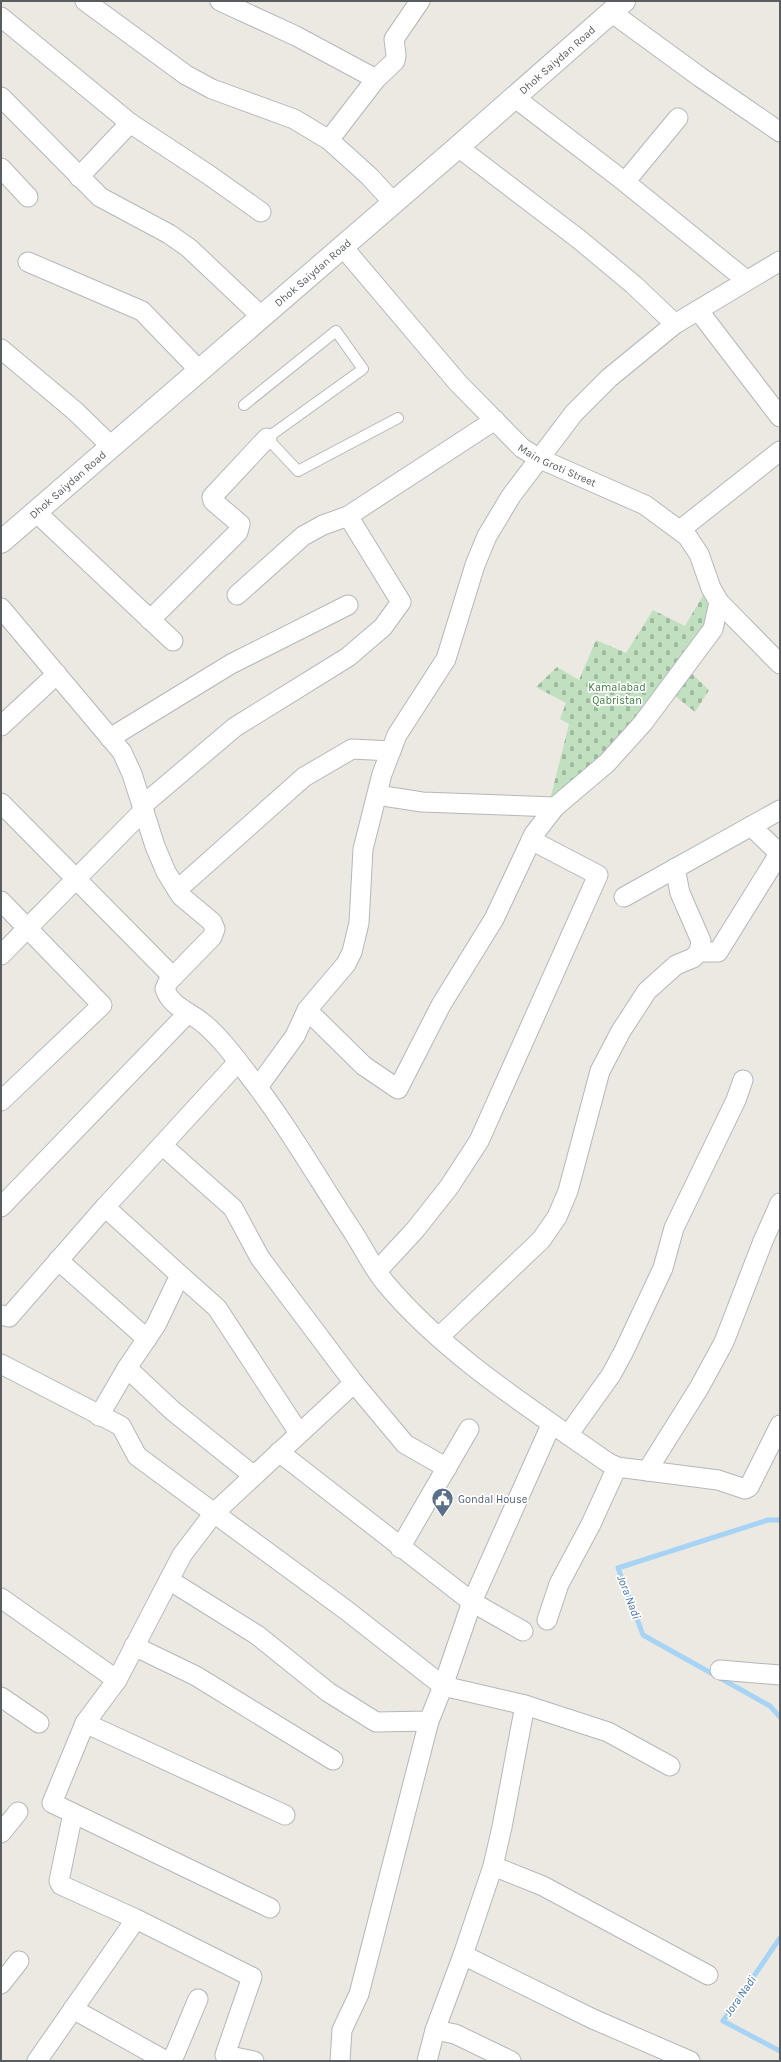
<svg xmlns="http://www.w3.org/2000/svg" width="781" height="2062" font-family="Karla,sans-serif">
	<style>
		.cemetery { fill: url(#cemetery-stones) }
		.lines { fill: none; stroke-linecap: round; stroke-linejoin: round }
		.stream { stroke: #a7d4f5; stroke-width: 5 }
		.service-casing { stroke: #b4b7ba; stroke-width: 12 }
		.minor-casing { stroke: #b4b7ba; stroke-width: 21 }
		.secondary-casing { stroke: #b3b6ba; stroke-width: 24 }
		.service { stroke: #fff; stroke-width: 10 }
		.minor { stroke: #fff; stroke-width: 19 }
		.secondary { stroke: #fff; stroke-width: 22 }
		.labels { text-anchor: middle; stroke-width: 3.5; stroke-linejoin: round; paint-order: stroke }
		.street-label { font-size: 11px; fill: #5a5d60; stroke: #fff }
		.park-label { font-size: 11px; fill: #3d7c3f; stroke: #fff }
		.service-label { font-size: 11px; fill: #4e5e75; stroke: #fff; text-anchor: start }
		.water-label { font-size: 12px; font-style: italic; fill: #4775a5; stroke: #fff }
	</style>
	<defs>
		<pattern id="cemetery-stones" width="16" height="16" patternUnits="userSpaceOnUse"><rect width="16" height="16" fill="#c0e0c0"/><path d="M2 7V4a2 2 0 0 1 4 0v3zM10 15v-3a2 2 0 0 1 4 0v3z" fill="#9fb99f"/></pattern>
	</defs>
	<rect width="100%" height="100%" fill="#ebe9e1"/>
	<path class="cemetery" d="M704,594L717,611L687,669L709,690L695,712L670,692L563,797L551,796L569,724L560,719L566,703L536,687L557,667L579,680L596,640L626,653L653,610L685,626Z"/>
	<g class="lines">
		<g class="stream">
			<path d="M780,1520H768L618,1568L643,1635L770,1706L780,1717"/>
			<path d="M780,1938L723,2021L780,2051"/>
		</g>
		<defs>
			<path id="service" d="M244,405L336,331L363,369L267,438L298,471L398,418"/>
			<g id="minor">
				<path d="M85,1L186,75L212,89L294,119L329,140L369,176L393,202"/>
				<path d="M220,1L296,36L376,79"/>
				<path d="M611,12L700,77L780,132"/>
				<path d="M1,17L130,123L209,175L261,212"/>
				<path d="M1,97L100,197L169,234L189,248L261,316"/>
				<path d="M514,97L625,182L746,280"/>
				<path d="M329,140L376,79L395,61L396,55L394,39L420,1"/>
				<path d="M458,147L580,240L634,285L675,324"/>
				<path d="M1,168L28,197"/>
				<path d="M79,177L130,123"/>
				<path d="M625,182L678,118"/>
				<path id="s1" d="M342,246L458,383L522,448L538,458L645,505L687,536L699,554L711,588L719,602L780,664"/>
				<path d="M28,262L142,311L199,370"/>
				<path d="M698,310L780,417"/>
				<path d="M1,349L75,411L111,446"/>
				<path d="M36,512L173,641"/>
				<path d="M680,530L780,451"/>
				<path d="M237,595L303,536L323,525L348,516L495,420"/>
				<path d="M1,608L122,752L132,774L155,846L166,872L181,896L212,922L215,929L212,937L168,982L165,989C171,1007 190,1012 203,1023C220,1037 234,1056 247,1073C286,1123 318,1179 353,1232C364,1249 374,1270 387,1285C447,1356 532,1409 607,1462L617,1467L718,1480L745,1489L749,1487L780,1425"/>
				<path d="M150,620L238,532L240,524L213,501L212,497L267,438"/>
				<path d="M1,726L57,674"/>
				<path d="M110,738L231,664L348,605"/>
				<path d="M377,795L422,802L555,807"/>
				<path d="M1,803L173,977"/>
				<path d="M143,805L235,727L348,657L383,627L401,602L348,516"/>
				<path d="M751,826L780,854"/>
				<path d="M675,868L680,893L701,941L699,952"/>
				<path d="M177,890L304,777L352,749L391,751"/>
				<path d="M624,897L780,810"/>
				<path d="M1,901L102,1005L1,1101"/>
				<path d="M1,955L144,810"/>
				<path d="M307,1010L364,1066L398,1089L441,1005L494,919L534,834L555,807L607,763L643,723L713,629L719,602"/>
				<path d="M238,1062L162,1145L233,1208L260,1258L354,1383L214,1513L346,1610L443,1686L472,1602L551,1425"/>
				<path d="M258,1087L295,1036L307,1010L346,964L352,952L359,923L363,849L382,774L397,735L446,659L475,565L487,536L511,496L574,413L609,378L675,324L780,261"/>
				<path d="M1,1207L187,1014"/>
				<path d="M58,1260L147,1339"/>
				<path d="M378,1270L415,1230L449,1187L479,1141L598,875L531,840"/>
				<path d="M180,1275L217,1308L299,1433"/>
				<path d="M1,1315L9,1317L105,1207"/>
				<path d="M439,1337L541,1240L557,1217L568,1191L600,1071L621,1031L647,991L676,965L693,958L699,952H718L779,854"/>
				<path d="M1,1364L121,1426L137,1456L214,1513L182,1555L117,1680L1,1598"/>
				<path d="M127,1368L156,1325L180,1275L105,1207L162,1145"/>
				<path d="M354,1383L405,1444L447,1468"/>
				<path d="M99,1416L127,1368L173,1411L254,1476"/>
				<path d="M568,1435L611,1375L624,1351L663,1268L674,1228L736,1100L743,1080"/>
				<path d="M279,1452L472,1602L523,1631"/>
				<path d="M647,1471L699,1388L724,1342L763,1241L780,1203"/>
				<path d="M400,1548L469,1429"/>
				<path d="M169,1580L257,1635L328,1692L376,1722L429,1721L443,1686L525,1705L608,1732L670,1766"/>
				<path d="M547,1620L559,1584L591,1524L617,1467"/>
				<path d="M134,1646L196,1676L333,1760"/>
				<path d="M720,1670L780,1675"/>
				<path d="M117,1680L85,1723L285,1815"/>
				<path d="M1,1697L39,1723"/>
				<path d="M85,1723L52,1803L270,1908"/>
				<path d="M73,1813L59,1881L61,1885L136,1919L252,1977L225,2055L254,2061"/>
				<path d="M1,1833L18,1812"/>
				<path d="M493,1866L543,1886L708,1975"/>
				<path d="M463,1955L593,2019L690,2061"/>
				<path d="M1,1984L19,1961"/>
				<path d="M73,2009L166,2061"/>
				<path d="M435,2030L455,2034L511,2061"/>
				<path d="M37,2061L136,1919"/>
				<path d="M172,2061L198,1999"/>
				<path d="M340,2061L342,2030L359,1994L429,1721"/>
				<path d="M427,2061L435,2030L463,1955L493,1866L502,1827L525,1705"/>
			</g>
			<g id="secondary">
				<path id="s2" d="M1,542L458,147L624,1"/>
			</g>
		</defs>
		<use href="#service" class="service-casing"/>
		<use href="#minor" class="minor-casing"/>
		<use href="#secondary" class="secondary-casing"/>
		<use href="#service" class="service"/>
		<use href="#minor" class="minor"/>
		<use href="#secondary" class="secondary"/>
	</g>
	<defs>
		<symbol id="civic-pin" viewBox="-11 -11 22 30"><path d="M0 17L-7.5 6A9.5 9.5 0 1 1 7.5 6Z" fill="#5c6f8a" stroke="#fff"/><path d="M-.6-6.5H3V-4.5H.6V-3L4-1V1h2V6H-6V1h2V-1L-.6-3ZM-1.2 2.5V6h2.4V2.5Z" fill="#fff"/></symbol>
	</defs>
	<g fill-rule="evenodd">
		<use href="#civic-pin" x="430" y="1486" width="25" height="34"/>
	</g>
	<g class="labels">
		<g class="street-label">
			<text dy="4" stroke="none"><textPath href="#s2" startOffset="736">Dhok Saiydan Road</textPath></text>
			<text dy="4" stroke="none"><textPath href="#s2" startOffset="412">Dhok Saiydan Road</textPath></text>
			<text dy="4" stroke="none"><textPath href="#s1" startOffset="310">Main Groti Street</textPath></text>
			<text dy="4" stroke="none"><textPath href="#s2" startOffset="88">Dhok Saiydan Road</textPath></text>
		</g>
		<g class="park-label">
			<text x="617" y="691">Kamalabad<tspan x="617" dy="13">Qabristan</tspan></text>
		</g>
		<g class="service-label">
			<text x="458" y="1503">Gondal House</text>
		</g>
		<g class="water-label">
			<text transform="translate(629 1597) rotate(69)" y="4">Jora Nadi</text>
			<text transform="translate(740 1996) rotate(-55)" y="4">Jora Nadi</text>
		</g>
	</g>
	<rect width="781" height="2062" fill="none" stroke="#5a5d60" stroke-width="4"/>
</svg>
